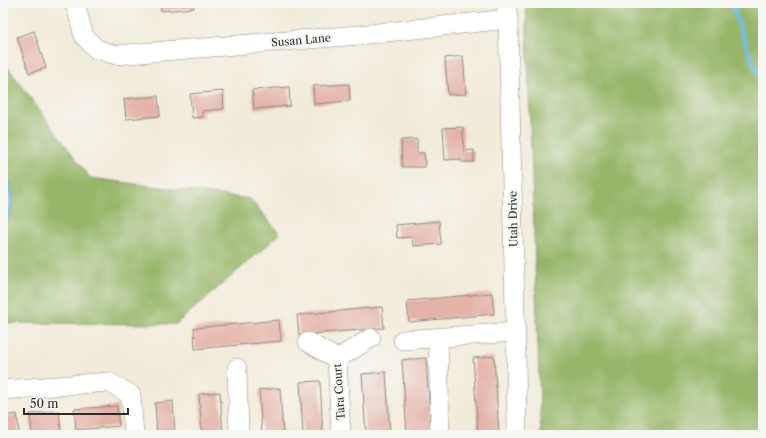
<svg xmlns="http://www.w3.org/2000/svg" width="766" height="438" font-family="'Libre Caslon Text',serif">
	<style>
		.forest { fill: #97b669; stroke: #61704a }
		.water { fill: #6fbfea; stroke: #4d758a }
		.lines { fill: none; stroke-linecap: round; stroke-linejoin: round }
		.stream { stroke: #6fbfea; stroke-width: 4 }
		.building { fill: #e4b2a7 }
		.minor-casing { stroke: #8e8b82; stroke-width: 20 }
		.minor { stroke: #fff; stroke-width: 19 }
		.labels { text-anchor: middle; stroke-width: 4; stroke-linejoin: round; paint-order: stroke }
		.street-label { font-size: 11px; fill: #2b2b2b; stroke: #f6f6f2 }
	</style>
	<rect width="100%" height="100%" fill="#f6f6f2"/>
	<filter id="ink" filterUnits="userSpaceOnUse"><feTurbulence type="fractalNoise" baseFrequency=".025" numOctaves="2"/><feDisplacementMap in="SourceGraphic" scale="8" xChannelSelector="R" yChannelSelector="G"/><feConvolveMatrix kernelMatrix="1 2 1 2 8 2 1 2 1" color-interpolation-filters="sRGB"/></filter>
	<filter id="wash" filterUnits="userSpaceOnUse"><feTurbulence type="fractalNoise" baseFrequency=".012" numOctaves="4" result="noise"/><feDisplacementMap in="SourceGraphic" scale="16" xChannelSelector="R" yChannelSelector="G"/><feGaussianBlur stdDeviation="0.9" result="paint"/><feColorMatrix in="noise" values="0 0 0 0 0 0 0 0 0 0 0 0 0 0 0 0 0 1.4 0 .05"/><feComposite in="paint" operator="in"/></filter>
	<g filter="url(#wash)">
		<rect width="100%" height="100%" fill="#f2ebd9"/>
		<g class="forest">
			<path d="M526,3H763V435H644L629,432L616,435H541Z"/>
			<path d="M3,61L90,178L250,199L280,234L176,324L3,323Z"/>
		</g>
		<path class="water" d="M3,172C15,190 15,204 6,223L3,224Z"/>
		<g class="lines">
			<path class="stream" d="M732,3C740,31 750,58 763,84"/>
		</g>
		<g id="blocks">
			<g class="building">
				<path d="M160,3H194V8L161,11Z"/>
				<path d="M34,31L46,68L29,73L17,37Z"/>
				<path d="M463,56L466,94L448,95L445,58Z"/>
				<path d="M349,84L350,101L314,104L313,86Z"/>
				<path d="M289,87L290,106L254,109L252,90Z"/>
				<path d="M223,91L224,109L202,111L203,117L192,118L190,94Z"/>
				<path d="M158,96L160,116L126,119L124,99Z"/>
				<path d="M463,127L464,151L474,150V162H461V159L445,160L443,128Z"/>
				<path d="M417,139V153H424L425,167H402L401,140Z"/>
				<path d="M439,221L441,244L413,246L412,237L397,238L396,225Z"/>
				<path d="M492,293L494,314L409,322L407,301Z"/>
				<path d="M382,307L384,328L299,335L297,315Z"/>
				<path d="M279,320L281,341L195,349L194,328Z"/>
				<path d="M494,356L499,435H478L473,358Z"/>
				<path d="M426,358L431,435H407L402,360Z"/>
				<path d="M386,372L390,435H366L362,374Z"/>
				<path d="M320,381L323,435H303L300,382Z"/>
				<path d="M280,388L283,435H262L259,390Z"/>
				<path d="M220,392L223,435H202L199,394Z"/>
				<path d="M173,401L175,435H157L155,403Z"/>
				<path d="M117,406L119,426L76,430L74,409Z"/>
				<path d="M59,411L61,431L32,434L30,414Z"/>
				<path d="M17,414L19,435H3V416Z"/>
			</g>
		</g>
	</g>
	<g filter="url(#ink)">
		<use href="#blocks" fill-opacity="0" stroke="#8e8b82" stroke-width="1"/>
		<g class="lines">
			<defs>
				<g id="minor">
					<path d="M75,3L84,36L96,49L116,55L359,35L508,19"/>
					<path d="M506,3L508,19L516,351L517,435"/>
					<path d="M438,338L440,435"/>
					<path d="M403,340L516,332"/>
					<path d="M308,342L337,359"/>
					<path d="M337,359L341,435"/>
					<path d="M337,359L371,338"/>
					<path d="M237,368L239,435"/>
					<path d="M3,390L109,382L131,395L134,435"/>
				</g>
			</defs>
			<use href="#minor" class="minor-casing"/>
			<use href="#minor" class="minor"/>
		</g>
	</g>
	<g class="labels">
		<g class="street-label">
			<text transform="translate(301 40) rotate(-5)" y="4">Susan Lane</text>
			<text transform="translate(513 219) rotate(-91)" y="4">Utah Drive</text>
			<text transform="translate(339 392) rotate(-94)" y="4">Tara Court</text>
		</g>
	</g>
	<rect width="766" height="438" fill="none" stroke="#f6f6f2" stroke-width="16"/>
	<path d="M24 408v6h104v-6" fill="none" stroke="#2b2b2b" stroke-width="2"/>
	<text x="30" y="408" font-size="12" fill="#2b2b2b" stroke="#f6f6f2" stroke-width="3" paint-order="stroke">50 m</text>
</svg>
